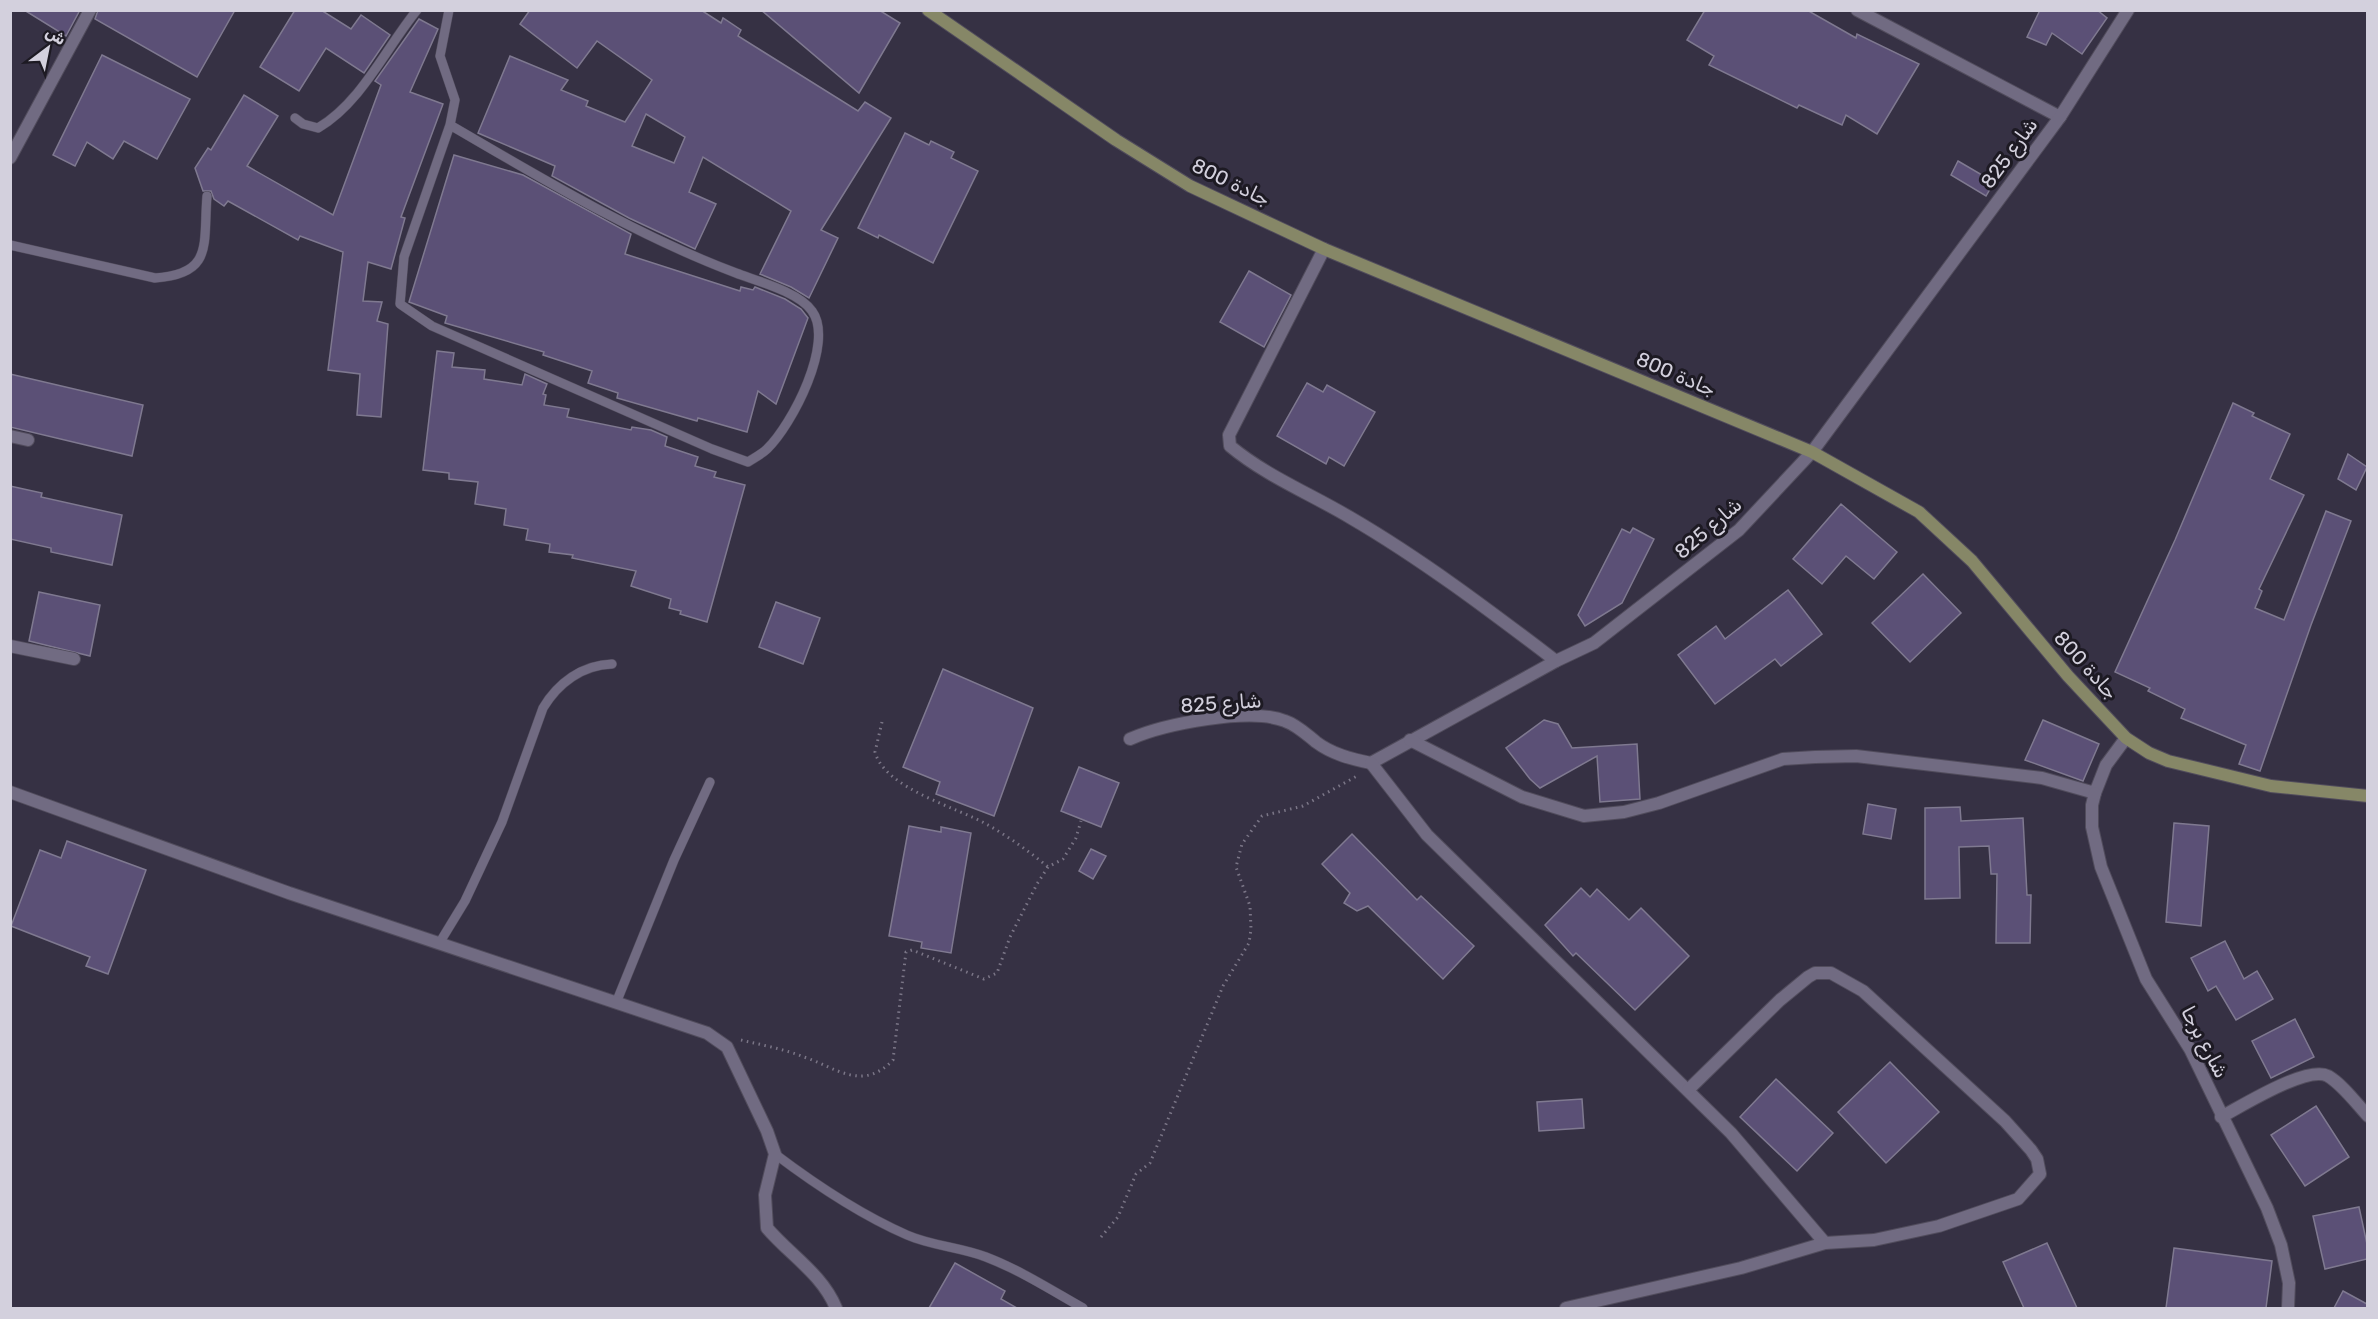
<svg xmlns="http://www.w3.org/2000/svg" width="2378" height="1319" font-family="Rubik,Cairo,sans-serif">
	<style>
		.building { fill: #5b5076; stroke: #7f7990; stroke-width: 1.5; fill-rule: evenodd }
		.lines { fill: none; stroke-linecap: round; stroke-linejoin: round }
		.service-casing { stroke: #514c5c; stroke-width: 10 }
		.minor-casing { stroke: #514c5c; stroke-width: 14 }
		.secondary-casing { stroke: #514c5c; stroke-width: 14 }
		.path { stroke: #7b7687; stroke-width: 3; stroke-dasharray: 1.5 4.5; stroke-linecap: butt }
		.service { stroke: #716b82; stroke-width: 9 }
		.minor { stroke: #716b82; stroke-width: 12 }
		.secondary { stroke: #868767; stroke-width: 12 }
		.labels { text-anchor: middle; stroke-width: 6; stroke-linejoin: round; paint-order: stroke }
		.street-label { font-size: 20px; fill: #d3d0dd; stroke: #1d1a23 }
	</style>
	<rect width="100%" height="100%" fill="#363144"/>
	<g class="building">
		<path d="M24,10H80L66,36Z"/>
		<path d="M98,10H235L197,77L95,19Z"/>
		<path d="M295,10H321L351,29L361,15L390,35L364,73L326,48L299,91L260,67Z"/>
		<path d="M530,10H701L721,23L723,18L741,30L738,36L858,111L865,102L891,118L821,230L838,238L809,298L791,287L760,274L791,211L703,157L689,192L716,204L695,249L629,218L552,176L555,166L478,133L510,56L568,80L561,90L588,101L586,106L625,122L652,80L597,41L577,68L520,24ZM646,114L685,137L674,163L632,146Z"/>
		<path d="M761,10H879L900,23L859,93Z"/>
		<path d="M1705,10H1807L1856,38L1857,34L1919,64L1877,134L1846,115L1842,125L1799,105L1797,108L1709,65L1714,56L1687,40Z"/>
		<path d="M2040,10H2097L2107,18L2082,54L2052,33L2046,45L2027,37Z"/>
		<path d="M419,19L438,29L410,92L443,104L401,217L405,218L391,269L368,262L363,301L382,302L377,321L388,324L381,417L357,415L360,374L328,370L343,252L300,236L298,240L228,201L224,206L214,199L211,191H203L195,168L208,148L211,150L244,95L278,116L247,166L333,215L381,85L375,81Z"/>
		<path d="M102,55L190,99L157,159L124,141L113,159L87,142L75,166L53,155Z"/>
		<path d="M905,133L929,145L931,141L954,152L951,158L978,171L933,263L879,235L878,238L858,228Z"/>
		<path d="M454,155L523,175L631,234L625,254L740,291L741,287L753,290L755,287L785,299L801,309L808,318L776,404L758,391L747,432L698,418L697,421L617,398L618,393L588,383L592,371L543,355L544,352L445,323L447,316L409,302Z"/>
		<path d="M1958,161L1994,182L1986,196L1951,175Z"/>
		<path d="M1249,271L1291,295L1264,347L1220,322Z"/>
		<path d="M437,351L454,353L452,367L485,370L484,379L522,385L525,374L547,384L543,394L546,395L544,405L569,409L567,417L631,430L632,427L651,430L667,437L665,446L698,457L695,466L716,472L714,477L745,485L707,622L680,614L681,611L669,608L671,599L631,586L636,571L572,558L573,555L549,552L550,544L526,540L528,529L504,525L506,509L475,504L478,482L449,479V473L423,470Z"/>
		<path d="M10,374L143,405L132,456L10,427Z"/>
		<path d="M1307,383L1323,392L1327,385L1375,412L1344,466L1329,457L1326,464L1277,436Z"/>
		<path d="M2233,403L2254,413L2252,416L2290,434L2270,479L2304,495L2259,589L2262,591L2255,608L2284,620L2326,511L2351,521L2311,625L2260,771L2239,764L2246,745L2181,718L2185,709L2148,691L2150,688L2115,672L2175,540Z"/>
		<path d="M2348,454L2367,467L2356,490L2338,479Z"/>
		<path d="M10,486L42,493L41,497L122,515L112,565L51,552V548L10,539Z"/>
		<path d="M1841,504L1897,552L1874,579L1846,556L1822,584L1793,559Z"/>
		<path d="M1633,528L1654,539L1622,603L1585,626L1578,615L1622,529L1630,533Z"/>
		<path d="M1923,574L1961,613L1910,662L1872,623Z"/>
		<path d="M1788,590L1822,634L1781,666L1775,659L1715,704L1678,655L1716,626L1725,639Z"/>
		<path d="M39,592L100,605L90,656L29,641Z"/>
		<path d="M776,602L820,618L803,664L759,647Z"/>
		<path d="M943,669L1033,708L994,816L936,794L940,782L903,767Z"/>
		<path d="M1544,720L1558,724L1572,748L1637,744L1640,799L1600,802L1597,756L1540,788L1530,779L1506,748Z"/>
		<path d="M2043,720L2099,744L2083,781L2025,760Z"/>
		<path d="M1079,767L1119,783L1101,827L1061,811Z"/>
		<path d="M1868,804L1896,809L1891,839L1863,834Z"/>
		<path d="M1960,807L1961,821L2023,818L2027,895H2031L2030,943H1996L1997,874H1991L1989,846L1959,847L1960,898L1925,899V808Z"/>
		<path d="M2174,823L2209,826L2201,926L2166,922Z"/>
		<path d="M909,826L941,832V827L971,833L951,953L921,948L922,942L889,936Z"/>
		<path d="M1352,834L1417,900L1421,896L1474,946L1443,979L1368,906L1357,911L1344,903L1350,893L1322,864Z"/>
		<path d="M67,841L146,870L108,974L86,966L90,957L11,926L40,850L61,858Z"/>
		<path d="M1091,849L1106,856L1093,879L1079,871Z"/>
		<path d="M1581,888L1590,897L1597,889L1629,920L1641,908L1689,956L1635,1010L1576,953L1573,956L1545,925Z"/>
		<path d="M2225,941L2244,979L2257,971L2273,999L2236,1020L2216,986L2208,991L2191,958Z"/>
		<path d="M2295,1019L2314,1057L2271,1078L2252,1041Z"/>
		<path d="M1890,1062L1939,1112L1886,1163L1838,1112Z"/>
		<path d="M1776,1079L1833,1133L1797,1171L1740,1117Z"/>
		<path d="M1582,1099L1584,1128L1539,1131L1537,1102Z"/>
		<path d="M2316,1106L2349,1157L2305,1186L2271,1135Z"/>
		<path d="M2359,1207L2367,1244V1259L2325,1269L2313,1216Z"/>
		<path d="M2047,1243L2077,1308H2024L2003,1262Z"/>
		<path d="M2174,1248L2272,1261L2266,1308H2166Z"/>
		<path d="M955,1263L1005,1291L1001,1299L1017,1308H929Z"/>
		<path d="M2343,1291L2367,1304V1308H2334Z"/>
	</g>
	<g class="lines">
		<defs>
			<g id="service">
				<path d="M449,10L440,56L455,100L450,125L404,257L400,304L432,326L712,449L748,462C754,458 762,454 767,449C792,425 835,342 812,311C799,292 757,281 736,273C635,235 543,179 450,125"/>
				<path d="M295,118L303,124L318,128C361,103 386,48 417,10"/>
				<path d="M10,245L155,278C214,274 203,244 207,196"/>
				<path d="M440,942L465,901L502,822L543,708C558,683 582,665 612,664"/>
				<path d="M616,1003L674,860L710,782"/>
				<path d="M775,1154C816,1185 859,1214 907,1235C932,1246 960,1247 986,1257C1020,1270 1051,1290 1083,1308"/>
			</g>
			<g id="minor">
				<path d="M1857,10L2060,117"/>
				<path d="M10,158L90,10"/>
				<path d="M1324,249L1229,435L1230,446C1266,476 1311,494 1351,518C1423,560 1490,611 1556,661"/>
				<path d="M10,436L28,440"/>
				<path d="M10,646L74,659"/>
				<path d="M1130,739C1164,724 1250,707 1285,721C1297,725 1306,734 1316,742C1332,754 1351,759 1371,763L1556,661L1594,643L1739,530L1812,452L2060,117L2128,10"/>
				<path d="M1410,740L1522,797L1584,816L1624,812L1659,803L1783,759L1815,757L1856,756L2042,778L2095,793L2106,765L2126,738"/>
				<path d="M1371,763L1427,835L1731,1133L1825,1243"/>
				<path d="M10,792L289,893L707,1033L727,1047L767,1131L775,1154L765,1195L767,1228C790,1255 822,1274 836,1308"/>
				<path d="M2095,793L2092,805V827L2101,867L2146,979L2190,1049L2267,1208L2281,1245L2289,1283L2288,1308"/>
				<path d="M2221,1117C2242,1106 2307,1065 2328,1076C2343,1085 2356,1103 2368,1116"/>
				<path d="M1566,1308L1741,1268L1825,1243L1874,1240L1939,1226L2018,1199L2040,1174L2037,1159L2031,1150L2005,1121L1863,991L1831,973H1815L1808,977L1780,1000L1688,1090"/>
			</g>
			<path id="secondary" d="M928,10L1116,140L1190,186L1324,249L1812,452L1919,512L1972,561L2068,676L2126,738L2149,753L2168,761L2271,786L2368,796"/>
		</defs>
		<use href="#service" class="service-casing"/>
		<use href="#minor" class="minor-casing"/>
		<use href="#secondary" class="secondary-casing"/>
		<g class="path">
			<path d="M882,722L875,752C885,789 957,807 988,825C1009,837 1030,852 1048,867"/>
			<path d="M741,1040C762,1045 784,1049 804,1057C837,1068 862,1092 893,1060L906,952L912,950L984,979L997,973L1010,937L1037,884L1048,867L1063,859L1076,838L1081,821"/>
			<path d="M1101,1237L1118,1217L1136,1174L1150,1163L1223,986L1249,943L1251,929L1250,906L1236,867L1242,844L1262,816L1303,806L1357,776"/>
		</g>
		<use href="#service" class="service"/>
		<use href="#minor" class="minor"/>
		<use href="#secondary" class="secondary"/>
	</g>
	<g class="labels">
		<g class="street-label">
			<text transform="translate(2009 153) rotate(-54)" y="7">شارع 825</text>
			<text transform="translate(1231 182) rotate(26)" y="7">جادة 800</text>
			<text transform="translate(1676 374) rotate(23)" y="7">جادة 800</text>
			<text transform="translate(1708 528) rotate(-41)" y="7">شارع 825</text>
			<text transform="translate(2086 665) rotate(48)" y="7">جادة 800</text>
			<text transform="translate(1221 703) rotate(-4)" y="7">شارع 825</text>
			<text transform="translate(2205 1042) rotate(62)" y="7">شارع برجا</text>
		</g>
	</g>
	<rect width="2378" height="1319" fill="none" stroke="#d3d0dd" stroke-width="24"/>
	<g transform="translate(48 48) rotate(32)" stroke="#1d1a23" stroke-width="4.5" paint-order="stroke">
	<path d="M0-4.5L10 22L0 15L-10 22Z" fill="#d3d0dd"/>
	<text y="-9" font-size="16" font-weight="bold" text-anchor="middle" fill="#d3d0dd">ش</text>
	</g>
</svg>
